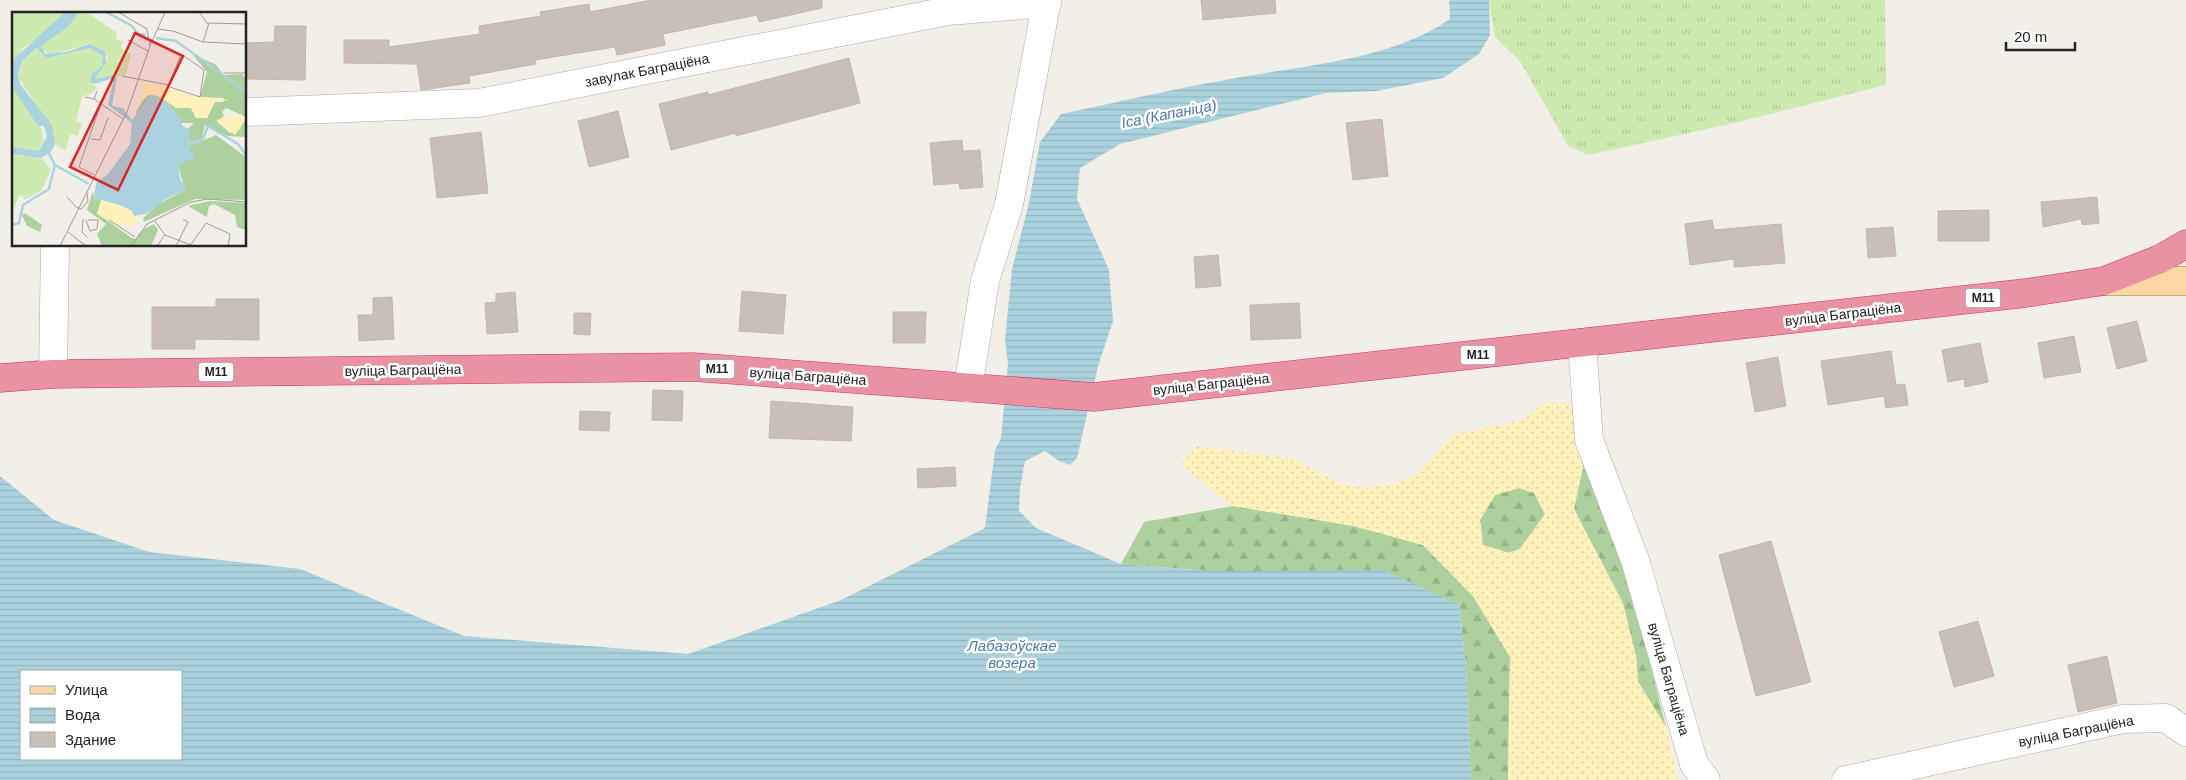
<svg xmlns="http://www.w3.org/2000/svg" width="2186" height="780" font-family="Helvetica,sans-serif">
	<style>
		.grass { fill: url(#grass-tufts) }
		.forest { fill: url(#forest-firs) }
		.sand { fill: url(#sand-dots); fill-rule: evenodd }
		.water { fill: url(#water-rules); fill-rule: evenodd }
		.building { fill: #c7bfb8; stroke: #c4b6ab }
		.lines { fill: none; stroke-linecap: round; stroke-linejoin: round }
		.minor-casing { stroke: #a9a9a9; stroke-width: 29 }
		.major-casing { stroke: #a06b00; stroke-width: 29 }
		.highway-casing { stroke: #dc2a67; stroke-width: 29 }
		.minor { stroke: #fff; stroke-width: 28 }
		.major { stroke: #fcd6a4; stroke-width: 28 }
		.highway { stroke: #e892a2; stroke-width: 28 }
		.labels { text-anchor: middle; stroke-width: 5; stroke-linejoin: round; paint-order: stroke }
		.shield { fill: #fff; stroke: #646464; stroke-width: 1 }
		.shield-label { font-size: 12px; font-weight: bold; fill: #222 }
		.street-label { font-size: 14px; fill: #222; stroke: #fff }
		.water-label { font-size: 15px; font-style: italic; fill: #4a7aab; stroke: #fff }
		.inset-river { fill: none; stroke: #aad3df; stroke-width: 2.5 }
		.inset-road { fill: none; stroke: #9f9d99; stroke-width: 1 }
		.view { fill: #d62828; fill-opacity: 0.15; stroke: #d62828; stroke-width: 2.5 }
		.inset-edge { fill: none; stroke: #222; stroke-width: 2.5 }
	</style>
	<defs>
		<pattern id="grass-tufts" width="24" height="20" patternUnits="userSpaceOnUse" patternTransform="scale(1.25)"><rect width="24" height="20" fill="#cdebb0"/><path d="M3 7l-1-3M5 7V3M7 7l1-3M15 17l-1-3M17 17v-4M19 17l1-3" fill="none" stroke="#b0c997"/></pattern>
		<pattern id="forest-firs" width="22" height="20" patternUnits="userSpaceOnUse" patternTransform="scale(1.25)"><rect width="22" height="20" fill="#add19e"/><path d="M5 1l3.5 6h-7zM16 11l3.5 6h-7z" fill="#95b388"/></pattern>
		<pattern id="sand-dots" width="8" height="8" patternUnits="userSpaceOnUse" patternTransform="scale(1.25)"><rect width="8" height="8" fill="#fff1ba"/><path d="M2 2h.1M6 6h.1" fill="none" stroke="#dacea0" stroke-width="1.8" stroke-linecap="round"/></pattern>
		<pattern id="water-rules" width="6" height="5" patternUnits="userSpaceOnUse" patternTransform="scale(1.25)"><rect width="6" height="5" fill="#aad3df"/><path d="M0 2.5h6" fill="none" stroke="#92b5bf"/></pattern>
	</defs>
	<rect width="100%" height="100%" fill="#f2efe9"/>
	<path class="grass" d="M1489,0H1885L1886,85L1734,123L1588,155L1568,146L1520,61L1495,37Z"/>
	<g class="forest">
		<path d="M1586,452L1625,563L1666,727L1638,682L1636,656L1574,508Z"/>
		<path d="M1519,488L1534,493L1545,514L1520,549L1509,553L1483,545L1480,520L1495,495Z"/>
		<path d="M1233,506L1354,526L1423,545L1473,596L1510,657L1508,780H1471L1466,668L1459,605L1207,571L1121,564L1144,522Z"/>
	</g>
	<path class="sand" d="M1543,403H1569L1581,426L1586,452L1574,509L1623,603L1636,656L1638,682L1666,727L1678,780H1508L1510,657L1473,596L1423,545L1354,526L1233,506L1181,465L1196,446L1295,459L1341,484L1367,488L1394,484L1418,474L1452,435L1524,420ZM1519,488L1534,493L1545,514L1520,549L1508,553L1483,545L1480,520L1495,495Z"/>
	<path class="water" d="M1449,0H1489L1490,35L1479,54L1443,78L1376,91L1326,93L1120,144L1080,168L1077,199L1109,270L1113,321L1098,366L1077,458L1070,465L1059,461L1045,451L1025,461L1020,488L1019,511L1036,528L1121,564L1207,571L1384,570L1459,605L1466,668L1471,780H0V476L54,520L149,552L300,569L464,636L688,654L841,600L985,528L995,450L1001,438L1008,364L1005,340L1012,269L1029,203L1040,142L1061,114C1119,102 1177,88 1236,78C1306,65 1391,60 1450,19ZM21,671H181V759H21Z"/>
	<g class="building">
		<path d="M651,0H822V8L759,22L757,15L663,34L665,45L617,55L615,47L535,60L536,64L469,76L470,83L422,90H421L417,64L344,63V40H389V47L480,34L479,26L541,16L540,12L589,4L590,12Z"/>
		<path d="M1201,0H1275L1276,13L1203,20Z"/>
		<path d="M275,26H306L305,80L245,79V43L274,42Z"/>
		<path d="M849,58L860,103L736,136V133L671,150L659,104L708,92V95Z"/>
		<path d="M618,111L629,157L589,167L578,121Z"/>
		<path d="M1382,119L1388,176L1353,180L1346,123Z"/>
		<path d="M481,132L488,193L437,198L430,138Z"/>
		<path d="M962,140L963,151L980,150L983,187L960,189L959,183L934,185L930,143Z"/>
		<path d="M2097,197L2099,223L2082,225L2081,219L2043,227L2041,202Z"/>
		<path d="M1989,210V241H1938V211Z"/>
		<path d="M1712,220L1714,230L1781,224L1785,263L1734,267V259L1690,265L1685,224Z"/>
		<path d="M1893,227L1896,256L1868,258L1866,229Z"/>
		<path d="M1218,255L1221,286L1196,288L1194,257Z"/>
		<path d="M742,291L786,295L783,334L739,331Z"/>
		<path d="M515,292L518,332L487,334L485,303L496,302V294Z"/>
		<path d="M392,297L394,339L359,341L358,315H373V298Z"/>
		<path d="M216,299H259V340L195,339V349H152V307H216Z"/>
		<path d="M1299,303L1301,338L1251,340L1250,305Z"/>
		<path d="M893,312H926L925,343H893Z"/>
		<path d="M574,313H591L590,335L574,334Z"/>
		<path d="M2137,321L2147,361L2117,369L2107,328Z"/>
		<path d="M2074,336L2081,372L2044,378L2038,343Z"/>
		<path d="M1980,343L1988,382L1965,387L1964,379L1948,382L1942,350Z"/>
		<path d="M1891,351L1896,385L1905,384L1908,405L1886,408L1884,396L1828,405L1821,361Z"/>
		<path d="M1778,357L1786,406L1755,412L1746,363Z"/>
		<path d="M653,390L683,391L682,421L652,420Z"/>
		<path d="M771,401L853,407L851,441L769,438Z"/>
		<path d="M580,411L610,412L609,431L579,430Z"/>
		<path d="M955,467L956,486L918,488L917,469Z"/>
		<path d="M1771,541L1811,682L1756,696L1719,555Z"/>
		<path d="M1978,621L1994,676L1954,687L1939,632Z"/>
		<path d="M2107,656L2117,703L2078,712L2068,665Z"/>
	</g>
	<g class="lines">
		<defs>
			<g id="minor">
				<path d="M245,112L479,103L948,11L1047,3"/>
				<path d="M1582,343L1589,440L1635,560L1694,764L1706,780"/>
				<path d="M53,374L55,245"/>
				<path d="M968,388L985,281L1009,204L1047,0"/>
				<path d="M1846,780L2123,719L2166,718L2186,732"/>
			</g>
			<path id="major" d="M2104,281H2186"/>
			<path id="highway" d="M0,378L53,374L693,367L1094,397L2026,293L2104,281L2160,259L2186,244"/>
		</defs>
		<use href="#minor" class="minor-casing"/>
		<use href="#major" class="major-casing"/>
		<use href="#highway" class="highway-casing"/>
		<use href="#minor" class="minor"/>
		<use href="#major" class="major"/>
		<use href="#highway" class="highway"/>
	</g>
	<g class="labels">
		<g class="shield">
			<rect x="1965.5" y="288.5" width="35" height="19" rx="4"/>
			<rect x="1460.5" y="345.5" width="35" height="19" rx="4"/>
			<rect x="699.5" y="359.5" width="35" height="19" rx="4"/>
			<rect x="198.5" y="362.5" width="35" height="19" rx="4"/>
		</g>
		<g class="shield-label">
			<text x="1983" y="302">М11</text>
			<text x="1478" y="359">М11</text>
			<text x="717" y="373">М11</text>
			<text x="216" y="376">М11</text>
		</g>
		<g class="street-label">
			<text transform="translate(647 70) rotate(-11)" y="5">завулак Баграціёна</text>
			<text transform="translate(1843 314) rotate(-7)" y="5">вуліца Баграціёна</text>
			<text transform="translate(403 370) rotate(-1)" y="5">вуліца Баграціёна</text>
			<text transform="translate(808 376) rotate(4)" y="5">вуліца Баграціёна</text>
			<text transform="translate(1211 384) rotate(-6)" y="5">вуліца Баграціёна</text>
			<text transform="translate(1669 679) rotate(74)" y="5">вуліца Баграціёна</text>
			<text transform="translate(2076 731) rotate(-11)" y="5">вуліца Баграціёна</text>
		</g>
		<g class="water-label">
			<text transform="translate(1169 114) rotate(-11)" y="5">Іса (Капаніца)</text>
			<text x="1012" y="651">Лабазоўскае<tspan x="1012" dy="17">возера</tspan></text>
		</g>
	</g>
	<g transform="translate(12 12)">
		<rect width="234" height="234" fill="#f2efe9"/>
		<path d="M0,0H53L31,23L11,36L0,55ZM66,0L79,3L105,21L104,27L111,30L109,36L119,42L114,63L83,68L96,45L77,32L39,43L29,37V34L56,15ZM26,36L35,46L78,36L91,43L89,55L83,59L80,72L85,74L82,80L70,85L64,109L70,111L66,124L58,122L54,139L43,132L41,118L6,65L11,48ZM0,73L29,116L31,128L27,139L0,135ZM0,142L29,146L39,158L30,178L13,188L10,183L6,186L0,203Z" fill="#cdebb0"/>
		<path d="M181,43L203,52L212,63L230,62L234,67V105L214,96L210,100L212,104L205,110L218,121L226,119L234,107V125L216,124L193,113L190,126L178,131L175,117L182,111H170L155,90L129,98L126,103L124,100L131,88L138,82L156,88L164,96L169,92L179,96L184,106H194L203,90H211L212,86L188,85L195,60ZM204,123L234,145V188L183,187L132,210L131,206L145,193L173,178L166,153L178,134ZM81,179L82,186L89,188L86,202L120,226L124,227L132,217L142,212L146,218L139,234H90L85,222L94,212L75,198ZM197,189L234,191V218L225,215L223,203L202,192L197,194L195,205L176,194ZM13,201L30,213L28,220L15,214L10,203Z" fill="#add19e"/>
		<path d="M130,71L156,75L180,84L217,88L203,90L195,106H184L179,96H164L143,82L134,84L122,96L129,86ZM224,103L234,107L223,123L204,108ZM89,188L108,193L127,204L121,216L112,210L109,215L85,202Z" fill="#fff1ba"/>
		<path d="M53,0L66,1L56,15L29,34L33,42L55,40L77,32L93,39L94,50L83,67L101,63L105,66L100,94L111,96L120,108L139,83L155,90L170,108V113L178,119L177,139L183,141L182,146L166,153L169,170L174,172L173,178L154,187L134,202L122,204L120,199L108,193L82,186L84,171L96,162L118,132L120,111L96,93L102,66L83,72L78,70L80,62L89,55L91,44L78,36L35,46L25,36L11,48L6,62L8,72L40,113L43,132L39,140L29,146L0,142V135L27,139L35,124L32,114H26L2,78L0,55L3,46Z" fill="#aad3df"/>
		<path class="inset-river" d="M94,0L120,14L126,22L134,23M144,26L164,29L234,80M175,134L191,127L196,114L226,132L234,143M43,153L77,172M0,213L7,211L11,193L37,177L43,153L36,140"/>
		<path class="inset-road" d="M187,0L196,12M146,17L161,19L191,30L234,32M116,28L136,39M191,30L197,11L234,12M138,34L153,0M212,61H234M110,64L157,73L169,42L192,58L188,85L155,74M73,85L82,87L85,79M82,87L111,107M79,127L88,128L96,106M82,163L67,155L89,91M55,185L64,195L69,197L76,189L75,181M71,207L70,220L75,225M74,208L78,219L85,217L86,208H76M97,208L123,225M142,208L153,223L145,234M56,220L74,234M153,223L179,233M48,234L115,100L138,34L135,17L106,0M119,234L135,212L179,190L196,187L234,190M164,234L176,210L171,207M178,234L194,211L218,222L216,234"/>
		<path class="view" d="M123,21L171,44L106,178L58,155Z"/>
		<rect width="234" height="234" class="inset-edge"/>
	</g>
	<rect x="20" y="670" width="162" height="90" fill="#ffffff" stroke="#a7a7a7"/>
	<rect x="30" y="686" width="25" height="8" fill="#fcd6a4" stroke="#a7a7a7"/>
	<text x="65" y="695" font-size="15" fill="#222222">Улица</text>
	<rect x="30" y="708" width="25" height="15" fill="url(#water-rules)" stroke="#a7a7a7"/>
	<text x="65" y="720" font-size="15" fill="#222222">Вода</text>
	<rect x="30" y="732" width="25" height="15" fill="#c7bfb8" stroke="#a7a7a7"/>
	<text x="65" y="745" font-size="15" fill="#222222">Здание</text>
	<path d="M2006 42v8h69v-8" fill="none" stroke="#222222" stroke-width="2.5"/>
	<text x="2014" y="42" font-size="15" fill="#222222" stroke="#ffffff" stroke-width="4" paint-order="stroke">20 m</text>
</svg>
